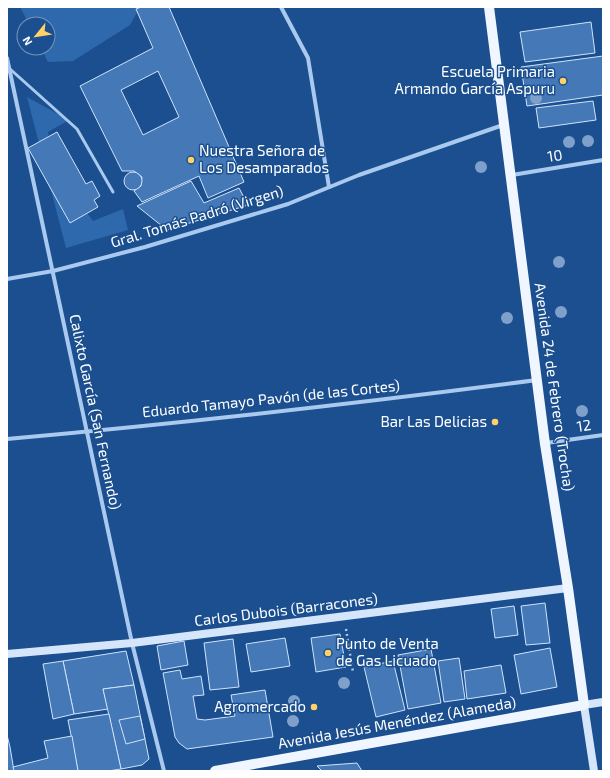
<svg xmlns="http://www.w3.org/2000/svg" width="610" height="778" font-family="'Exo 2',sans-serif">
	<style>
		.green { fill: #2e69ad }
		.building { fill: #4478b7; stroke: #cfe3fa; fill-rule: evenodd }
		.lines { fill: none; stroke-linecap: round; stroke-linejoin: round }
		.path { stroke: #a9c9ee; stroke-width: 2.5; stroke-dasharray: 2 3; stroke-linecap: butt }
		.lane { stroke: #a9c9ee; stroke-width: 3 }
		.street { stroke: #a9c9ee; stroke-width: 4 }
		.secondary { stroke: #d6e6fa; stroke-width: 8 }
		.primary { stroke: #f0f6ff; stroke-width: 10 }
		.tree { fill: #7ea0ca }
		.poi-dot { fill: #ffd166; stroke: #1b4f8f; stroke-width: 1.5 }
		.labels { text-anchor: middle; stroke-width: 3; stroke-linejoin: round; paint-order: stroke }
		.poi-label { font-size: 15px; fill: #fff; stroke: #1b4f8f; text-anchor: end }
		.street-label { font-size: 15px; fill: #fff; stroke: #1b4f8f }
	</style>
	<rect width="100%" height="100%" fill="#1b4f8f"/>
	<g class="green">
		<path d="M20,7H140L130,25L73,61L48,62L41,48H48V24H29Z"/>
		<path d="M27,97L69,120L48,132L54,168L93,221L123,209L128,230L66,248Z"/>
	</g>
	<g class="building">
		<path d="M141,7H169L244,182L208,198L199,176L142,202L134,191L141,186L142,177L134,171H122L80,86L153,48L136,9ZM158,71L179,117L143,135L121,90Z"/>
		<path d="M591,22L595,53L525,62L520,32Z"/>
		<path d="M603,56V95L527,106L521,67Z"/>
		<path d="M593,101L596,120L539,128L536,108Z"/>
		<path d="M57,132L86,184L92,181L100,196L94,200L98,207L70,223L28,148Z"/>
		<circle cx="133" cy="181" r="9"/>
		<path d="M191,181L204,203L239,188L248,205L167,230L137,206Z"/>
		<path d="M545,603L550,643L526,645L521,606Z"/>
		<path d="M514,606L518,635L495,638L491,609Z"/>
		<path d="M340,634L346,667L316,672L311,638Z"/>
		<path d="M285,638L290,666L251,672L246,644Z"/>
		<path d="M233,639L239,687L210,690L204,643Z"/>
		<path d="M184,641L188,665L161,670L157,646Z"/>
		<path d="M550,648L557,687L521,694L514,655Z"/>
		<path d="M431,649L441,703L408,709L398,655Z"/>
		<path d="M126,651L134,685L103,689L108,709L74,714L63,661Z"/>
		<path d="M459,658L465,699L444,702L438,661Z"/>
		<path d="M63,661L74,714L53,719L43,664Z"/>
		<path d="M393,661L405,710L376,717L364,667Z"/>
		<path d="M501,665L506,693L467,699L464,671Z"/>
		<path d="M180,670L182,679L201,676L204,695L193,696L197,719L205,720L235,716L231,695L265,690L273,737L187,749L179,743L175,737L163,673Z"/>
		<path d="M134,685L149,759L142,765L121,769L103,689Z"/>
		<path d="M109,714L121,769L108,771H78L68,720Z"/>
		<path d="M140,716L145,739L126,744L119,720Z"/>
		<path d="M7,735L10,747L14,771H7Z"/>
		<path d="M72,736L78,771H14L13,767L48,758L44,741Z"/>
		<path d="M357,763L362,771H322L317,766Z"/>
	</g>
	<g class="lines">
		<path class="path" d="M346,629L353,672"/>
		<path class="lane" d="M10,69L77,129L113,192"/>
		<g class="street">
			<path d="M281,7L308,58L329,187"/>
			<path d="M7,58L132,643L164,771"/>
			<path d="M512,175L603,160"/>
			<path d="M7,279L53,271L145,247L288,204L359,175L503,125"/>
			<path d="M7,439C184,423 361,403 537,380"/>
			<path d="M546,443L603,435"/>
		</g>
		<g class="secondary">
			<path d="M7,654L132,643L568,588"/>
			<path d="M594,771L584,705L603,702"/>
		</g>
		<path class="primary" d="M215,771L584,705L568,588L545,444L489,7"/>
	</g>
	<g class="tree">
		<circle cx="536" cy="98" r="6"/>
		<circle cx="588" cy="141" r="6"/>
		<circle cx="569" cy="142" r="6"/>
		<circle cx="481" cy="167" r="6"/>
		<circle cx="559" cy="262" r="6"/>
		<circle cx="561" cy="312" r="6"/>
		<circle cx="507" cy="318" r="6"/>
		<circle cx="582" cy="411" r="6"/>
		<circle cx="344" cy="683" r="6"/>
		<circle cx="294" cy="701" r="6"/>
		<circle cx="293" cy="721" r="6"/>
	</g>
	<g class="poi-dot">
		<circle cx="563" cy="81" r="4"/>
		<circle cx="191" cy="160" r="4"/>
		<circle cx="495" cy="422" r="4"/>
		<circle cx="328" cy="653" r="4"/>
		<circle cx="314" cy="707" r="4"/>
	</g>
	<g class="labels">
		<g class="poi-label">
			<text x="555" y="77">Escuela Primaria<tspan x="555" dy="17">Armando García Aspuru</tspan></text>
			<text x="199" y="156" text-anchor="start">Nuestra Señora de<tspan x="199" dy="17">Los Desamparados</tspan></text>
			<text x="487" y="427">Bar Las Delicias</text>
			<text x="336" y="649" text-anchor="start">Punto de Venta<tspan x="336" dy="17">de Gas Licuado</tspan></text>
			<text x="306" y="712">Agromercado</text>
		</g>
		<g class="street-label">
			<text transform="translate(555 156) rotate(-9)" y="5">10</text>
			<text transform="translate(197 217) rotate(-17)" y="5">Gral. Tomás Padró (Virgen)</text>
			<text transform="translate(554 387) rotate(82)" y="5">Avenida 24 de Febrero (Trocha)</text>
			<text transform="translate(271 399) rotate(-6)" y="5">Eduardo Tamayo Pavón (de las Cortes)</text>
			<text transform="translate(95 412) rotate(78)" y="5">Calixto García (San Fernando)</text>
			<text transform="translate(584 426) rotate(-8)" y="5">12</text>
			<text transform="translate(286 610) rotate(-7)" y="5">Carlos Dubois (Barracones)</text>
			<text transform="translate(397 723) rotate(-10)" y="5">Avenida Jesús Menéndez (Alameda)</text>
		</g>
	</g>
	<rect width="610" height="778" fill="none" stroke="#ffffff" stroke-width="16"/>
	<g transform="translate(36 36) rotate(240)"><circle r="19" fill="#1b4f8f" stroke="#7695bc"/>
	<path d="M0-3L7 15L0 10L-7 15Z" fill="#ffd166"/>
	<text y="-6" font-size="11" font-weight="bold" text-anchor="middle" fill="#ffffff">N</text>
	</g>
</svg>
